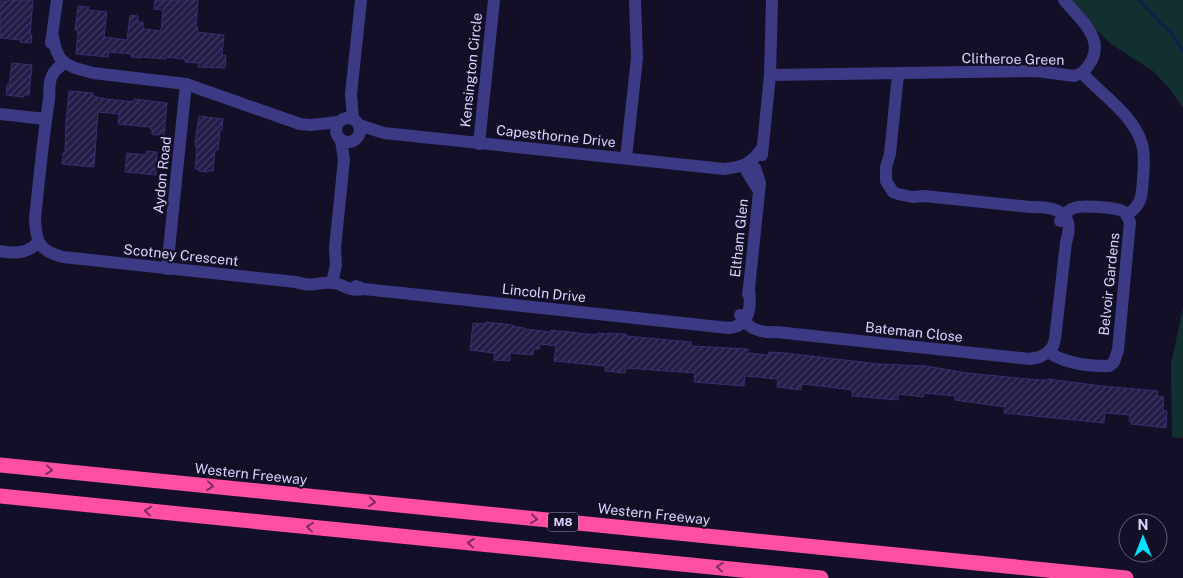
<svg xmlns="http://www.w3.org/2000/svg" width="1183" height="578" font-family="'Public Sans',sans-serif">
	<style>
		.park { fill: #12302f }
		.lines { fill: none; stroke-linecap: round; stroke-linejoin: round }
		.stream { stroke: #0c2248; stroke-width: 3 }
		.building { fill: url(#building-hatch); stroke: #3b2d73 }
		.minor { stroke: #3d3a85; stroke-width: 12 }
		.highway { stroke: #ff4fa3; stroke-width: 15 }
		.oneway { stroke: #7d2c5e }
		.labels { text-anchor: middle; stroke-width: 4.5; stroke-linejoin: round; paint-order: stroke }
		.shield { fill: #130f26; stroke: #9e99be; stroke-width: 1 }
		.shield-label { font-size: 12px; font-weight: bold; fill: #d9d4ff }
		.street-label { font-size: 14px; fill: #d9d4ff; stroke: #130f26 }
	</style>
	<defs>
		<pattern id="building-hatch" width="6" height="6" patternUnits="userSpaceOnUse" patternTransform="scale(1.25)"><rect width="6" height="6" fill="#241b47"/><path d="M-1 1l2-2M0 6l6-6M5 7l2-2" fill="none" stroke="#433b63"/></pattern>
	</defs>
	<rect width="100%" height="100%" fill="#130f26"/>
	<g class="park">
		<path d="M1070,0H1183V108L1169,88L1153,71L1111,44L1083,17Z"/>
		<path d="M1183,307V438L1172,437L1171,364Z"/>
	</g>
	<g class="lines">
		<path class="stream" d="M1139,0L1160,23L1171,33L1183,51"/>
	</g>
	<g class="building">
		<path d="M9,0H33L30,35H32L31,43L20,42L21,40L0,38V1H8Z"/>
		<path d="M155,0H198L196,27H198L197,32L224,35L222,55L226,56L225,68L198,67L199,63L185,62V59L166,57V59L141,57V58L131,57V54L109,52L108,57L76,54L78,30H75L78,6L89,7L88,10L107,12L104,37L127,40L130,15L138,16V22H143V29L161,31L163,10L154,9Z"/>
		<path d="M12,63L32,65L29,95H24V97L6,95L7,85H9Z"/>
		<path d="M69,91L93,93V96L106,99L134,102V99L167,103L164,136L152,134V129H150V127L118,124L119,114L98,112L94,167L62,164L63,153H65L66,122Z"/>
		<path d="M199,116L223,119L222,130H220L218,150H215L213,171H208V172L198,171L199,169H195L197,148H196L195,141Z"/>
		<path d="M147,151L157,152L156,175L125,172L127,153L146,155Z"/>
		<path d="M486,322L513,325V326L524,328V329L551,332V330L597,335V333L608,334V333L626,334V336L691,342V346L748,349V353L768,355L769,352L785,353L878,364L926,366L967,373L1039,380H1048V379L1102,386L1158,391L1157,396L1164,397L1163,410L1167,411L1166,428L1131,424L1132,421H1129L1130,415L1105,413L1104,423L1004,413L1005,407L955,400V396L924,393L923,397L898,394V400L852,396V390L829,387L802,384L801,390L777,387L778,379L745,376L744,386L694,382L695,373L626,368L625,373L605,371V366L554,361L556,346L540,344L539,349H534L533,355L510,353V361L494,360V353L470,350L473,323L486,324Z"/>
	</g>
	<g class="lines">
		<g class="minor">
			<path d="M1064,0C1083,23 1112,44 1082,73"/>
			<path d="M53,37L56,50L60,58L65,63L75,68L93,73L186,84L300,124L311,125L338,122"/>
			<path d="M51,43L57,0"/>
			<path d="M65,63C59,67 54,70 52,76C48,83 50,92 49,99C43,139 39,179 35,219C36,242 39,251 63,257L296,282C314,288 318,281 333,283C346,284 345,292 364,289"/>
			<path d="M898,74L890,154L886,167V181L893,192L898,194L912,197L924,196L1030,207C1056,206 1076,212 1066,242L1055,339L1053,346L1048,352C1066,364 1088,366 1109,366L1114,362L1118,350L1130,222C1128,219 1127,214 1124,212C1119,207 1081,205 1074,208C1067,210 1064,216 1060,221"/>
			<path d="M770,75L1037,71L1074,76L1082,73C1102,95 1133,114 1142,144C1145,155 1144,167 1143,178C1142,197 1142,204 1127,215"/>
			<path d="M0,114L45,119"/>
			<circle cx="348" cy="130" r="12"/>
			<path d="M353,119L351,94L361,0"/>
			<path d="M359,125L384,133L724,169C742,167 752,164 762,148"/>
			<path d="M479,144L494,0"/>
			<path d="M762,155L770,75L772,0"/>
			<path d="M626,158L637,58L635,0"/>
			<path d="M0,251C14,254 28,254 38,242"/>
			<path d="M167,269L186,84"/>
			<path d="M332,283L336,265L335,248L344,160L341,140"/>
			<path d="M356,286L364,289L729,328C751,326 751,305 749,288"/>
			<path d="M748,294L749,288L760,183L755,168L748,164L747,172L759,191"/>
			<path d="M740,315C748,329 760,333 776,332L1030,359L1040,357L1048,352"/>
		</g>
		<g class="highway">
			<path d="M0,465L1126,578"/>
			<path d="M0,496L821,578"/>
		</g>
	</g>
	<defs><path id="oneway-chevron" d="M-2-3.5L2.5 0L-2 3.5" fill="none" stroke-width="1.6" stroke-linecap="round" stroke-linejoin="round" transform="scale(1.25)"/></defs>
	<g class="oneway">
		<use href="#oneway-chevron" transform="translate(49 470) rotate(6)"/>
		<use href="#oneway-chevron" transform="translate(210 486) rotate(6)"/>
		<use href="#oneway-chevron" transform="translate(372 502) rotate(6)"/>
		<use href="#oneway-chevron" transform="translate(148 511) rotate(-174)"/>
		<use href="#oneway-chevron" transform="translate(534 519) rotate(6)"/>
		<use href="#oneway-chevron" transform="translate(310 527) rotate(-174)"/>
		<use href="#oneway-chevron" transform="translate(471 543) rotate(-174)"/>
		<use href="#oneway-chevron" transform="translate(720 567) rotate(-174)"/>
	</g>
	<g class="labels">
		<rect class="shield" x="548" y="512.5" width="30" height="19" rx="4"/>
		<g class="shield-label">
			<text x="563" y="526">M8</text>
		</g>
		<g class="street-label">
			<text transform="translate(1013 59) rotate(1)" y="5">Clitheroe Green</text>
			<text transform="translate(471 70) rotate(-84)" y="5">Kensington Circle</text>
			<text transform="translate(556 136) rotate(6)" y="5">Capesthorne Drive</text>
			<text transform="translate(162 175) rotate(-84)" y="5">Aydon Road</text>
			<text transform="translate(739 238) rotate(-84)" y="5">Eltham Glen</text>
			<text transform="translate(181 255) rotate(6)" y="5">Scotney Crescent</text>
			<text transform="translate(1109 284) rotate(-84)" y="5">Belvoir Gardens</text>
			<text transform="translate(544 293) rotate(6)" y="5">Lincoln Drive</text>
			<text transform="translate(914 332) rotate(6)" y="5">Bateman Close</text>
			<text transform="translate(251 474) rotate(6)" y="5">Western Freeway</text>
			<text transform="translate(654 514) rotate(6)" y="5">Western Freeway</text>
		</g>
	</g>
	<g transform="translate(1143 538)"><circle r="24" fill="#130f26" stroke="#625e7d"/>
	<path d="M0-4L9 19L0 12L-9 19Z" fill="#00e5ff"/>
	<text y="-8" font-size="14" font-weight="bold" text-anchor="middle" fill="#d9d4ff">N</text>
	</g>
</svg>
